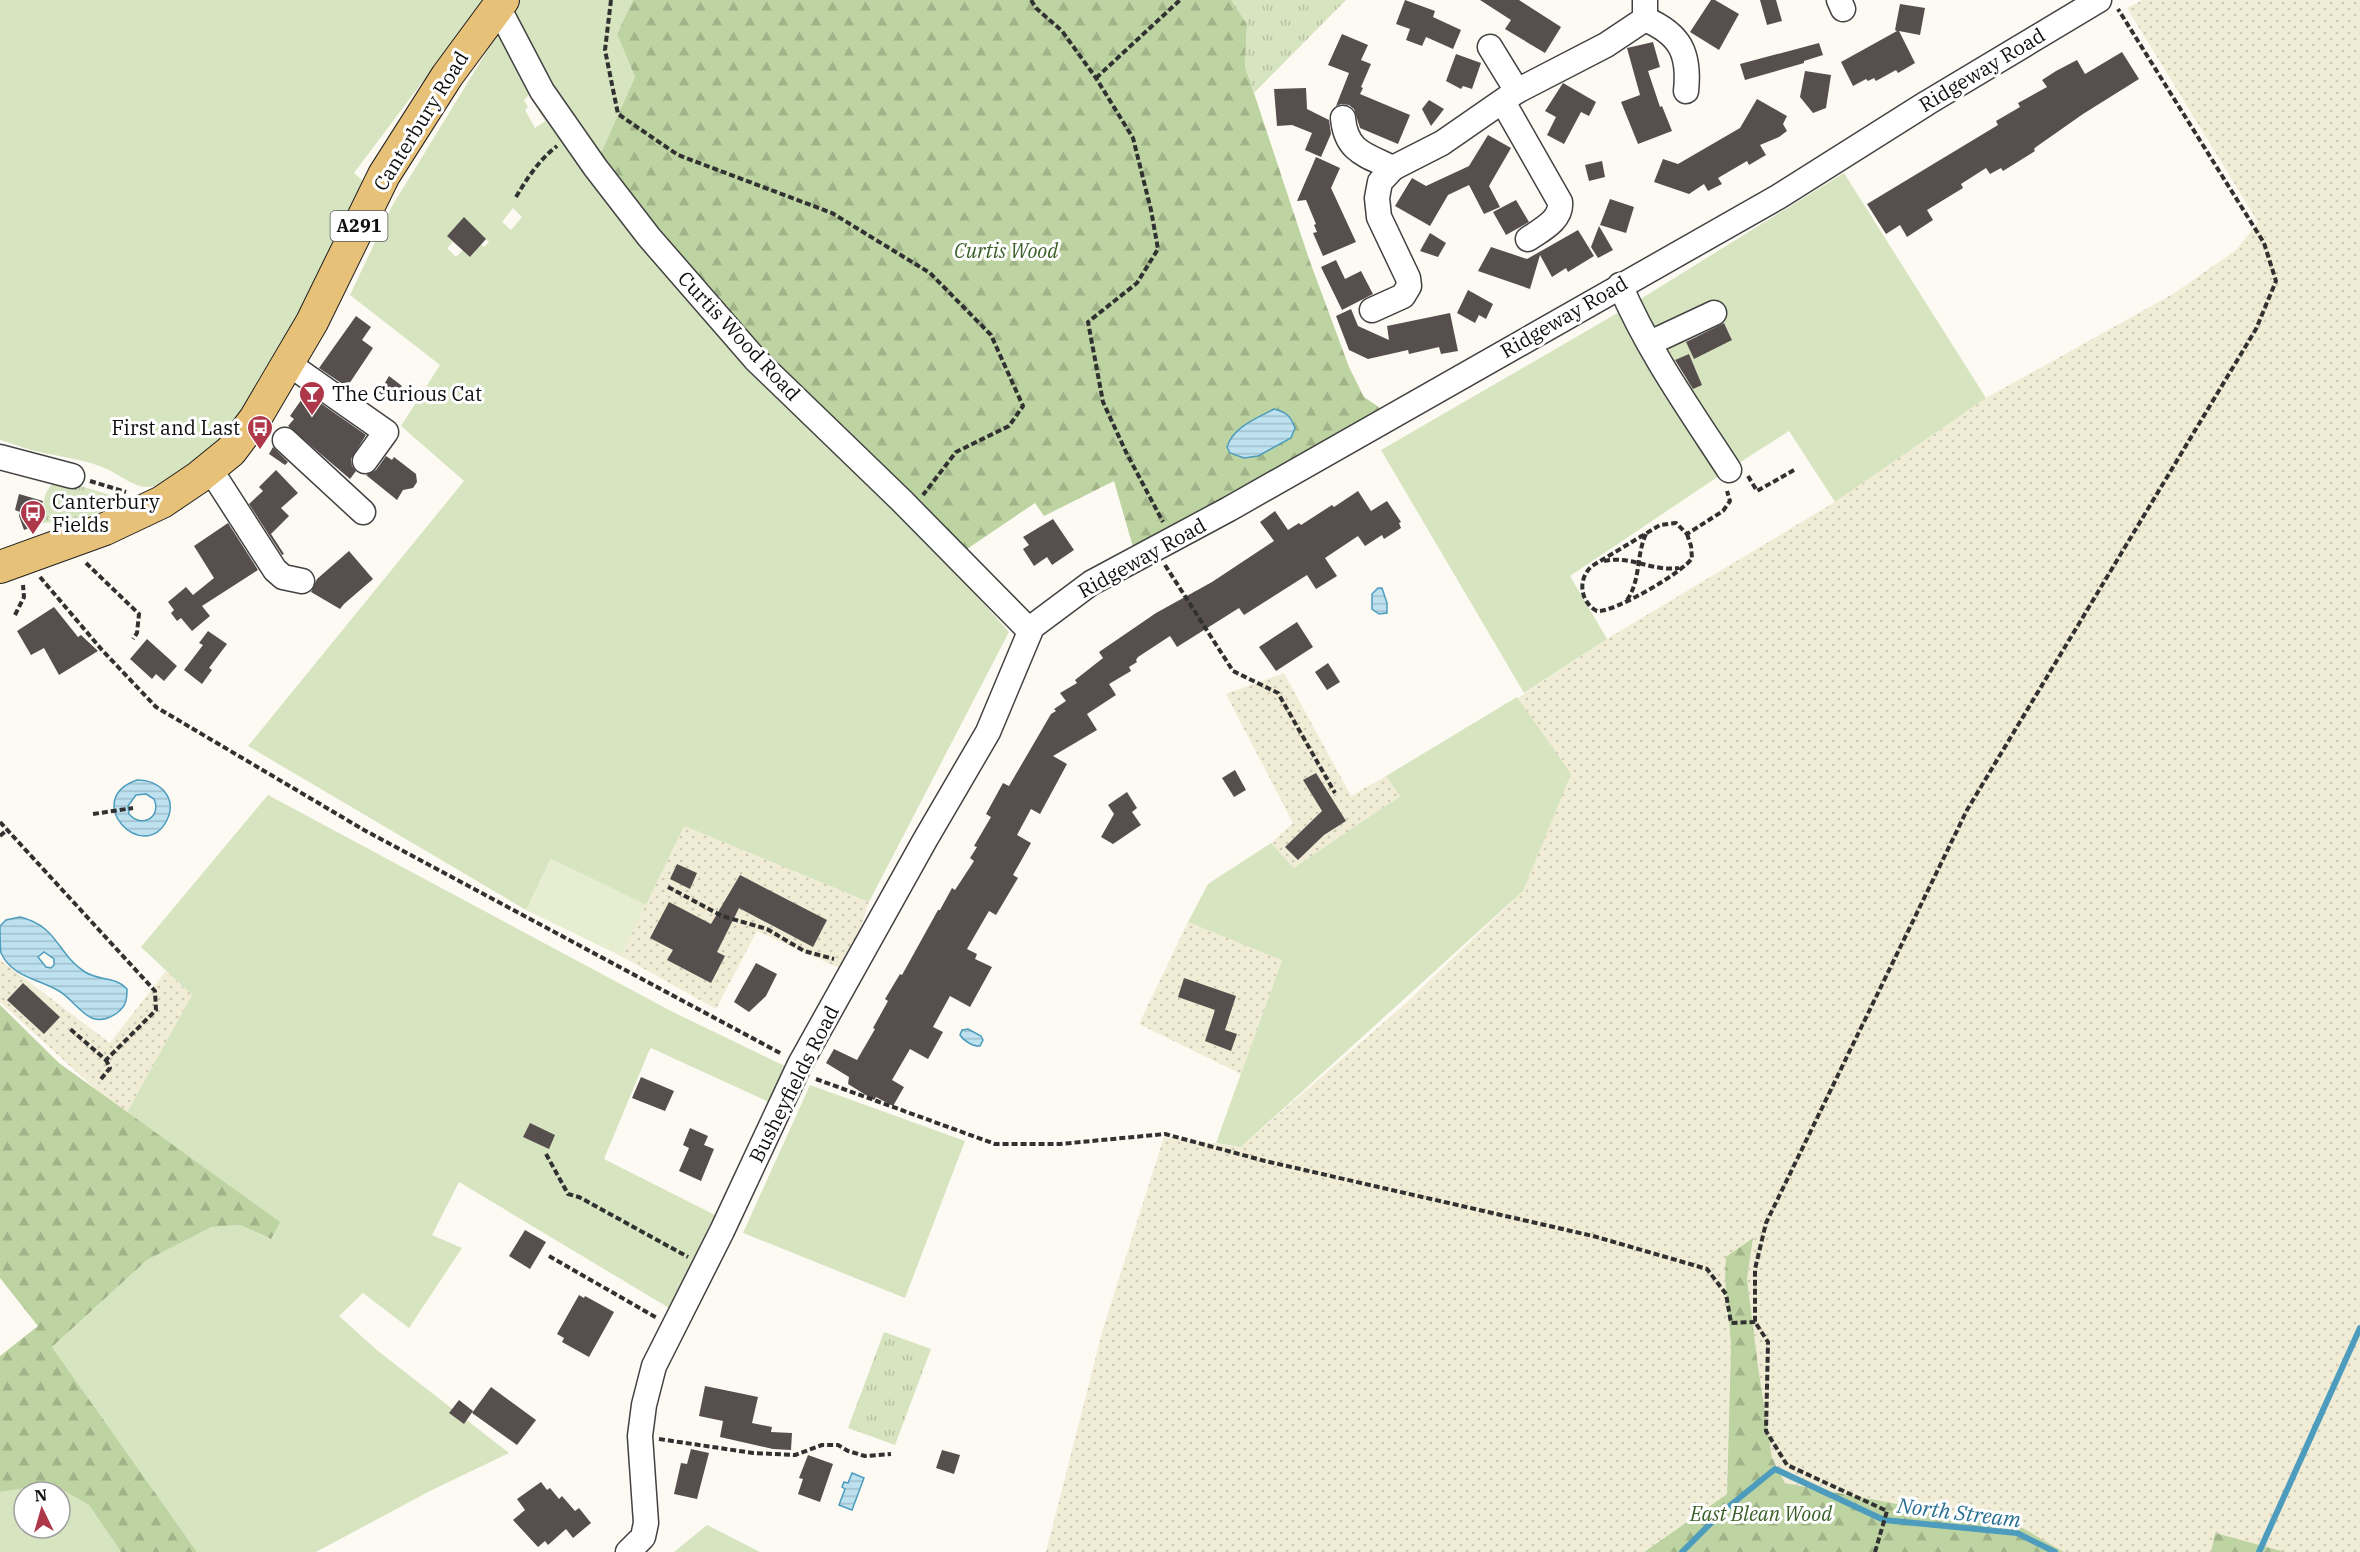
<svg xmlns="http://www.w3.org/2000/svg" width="2360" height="1552" font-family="'IBM Plex Serif',serif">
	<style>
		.farmland { fill: url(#farmland-dots) }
		.grass { fill: #d7e4c0; fill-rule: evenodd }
		.forest { fill: url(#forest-firs) }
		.park { fill: url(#park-tufts) }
		.pitch { fill: #e6edd0 }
		.water { fill: url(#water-rules); stroke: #4d9cbd; stroke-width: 1.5; fill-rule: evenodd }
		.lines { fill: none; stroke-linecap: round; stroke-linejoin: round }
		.stream { stroke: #4d9cbd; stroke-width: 6 }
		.building { fill: #564f4d }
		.minor-casing { stroke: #424242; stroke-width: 27 }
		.major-casing { stroke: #202020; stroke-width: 34 }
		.path { stroke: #313131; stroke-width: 4; stroke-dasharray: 6 3; stroke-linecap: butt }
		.minor { stroke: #fff; stroke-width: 24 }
		.major { stroke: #e8c178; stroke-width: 32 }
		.labels { text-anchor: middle; stroke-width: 6; stroke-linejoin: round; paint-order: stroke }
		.shield { fill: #fff; stroke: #575757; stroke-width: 1.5 }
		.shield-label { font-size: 18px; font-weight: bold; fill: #0f0f0f }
		.street-label { font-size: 20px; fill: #0f0f0f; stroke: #fff }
		.park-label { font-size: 20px; font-style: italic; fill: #385f27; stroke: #fff }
		.poi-label { font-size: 20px; fill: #0f0f0f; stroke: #fff; text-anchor: start }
		.water-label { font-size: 21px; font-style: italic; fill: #276e92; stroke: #fff }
	</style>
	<defs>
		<pattern id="farmland-dots" width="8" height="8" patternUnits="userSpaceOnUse" patternTransform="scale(1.5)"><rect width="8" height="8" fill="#f1ecd5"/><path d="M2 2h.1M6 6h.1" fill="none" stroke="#cdc9b6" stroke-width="1.8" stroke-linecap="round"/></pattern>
		<pattern id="forest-firs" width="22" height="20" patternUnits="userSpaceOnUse" patternTransform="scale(1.5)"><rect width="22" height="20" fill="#bdd3a1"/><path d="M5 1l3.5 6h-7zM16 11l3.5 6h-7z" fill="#a1b489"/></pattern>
		<pattern id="park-tufts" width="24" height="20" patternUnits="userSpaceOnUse" patternTransform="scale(1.5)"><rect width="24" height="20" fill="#d7e4c0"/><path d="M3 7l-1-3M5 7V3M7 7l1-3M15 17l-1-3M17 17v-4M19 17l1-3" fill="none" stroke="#b7c2a4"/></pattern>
		<pattern id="water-rules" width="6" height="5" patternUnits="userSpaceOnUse" patternTransform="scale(1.5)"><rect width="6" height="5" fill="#bde1ef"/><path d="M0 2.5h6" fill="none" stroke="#a1c0cc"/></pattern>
	</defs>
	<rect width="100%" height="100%" fill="#fdfaf3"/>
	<g class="farmland">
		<path d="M2143,0H2360V1552H2277L2214,1534L2211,1552H2064L2021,1527L1785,1483L1772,1459L1758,1366L1747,1279L1753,1239L1725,1279L1731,1344L1727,1494L1643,1552H1046L1103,1329L1164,1137L1241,1147L1405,1004L1523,891L1539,730L1518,698L1607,639L1835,502L1986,398L2173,294L2236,250L2258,222L2127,8Z"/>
		<path d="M1284,673L1351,796L1386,776L1400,795L1350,832L1294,868L1271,843L1293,823L1226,694Z"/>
		<path d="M684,826L869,902L846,971L757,931L716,1009L621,956Z"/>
		<path d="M1188,922L1282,959L1241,1074L1139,1024Z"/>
		<path d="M0,960L110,1043L166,971L192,995L125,1116L0,1002Z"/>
	</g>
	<g class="grass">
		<path d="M0,0H484L354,173L369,186C334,254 231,487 146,487C135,487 119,475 109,470C86,459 60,457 35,451C23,448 11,443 0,440Z"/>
		<path d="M503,0H633L617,34L635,77L595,168L1009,632L869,902L684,826L646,905L551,859L526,910L248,746L464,481L401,426L440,365L350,295L392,206L498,33L589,173ZM529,95L545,121L535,128L525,110L528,107L524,100ZM513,208L522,217L511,230L502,222ZM464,218L489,242L484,247L476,240L475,252L470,257L463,250L456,257L447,248L453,242L447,236Z"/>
		<path d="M1844,173L1986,398L1835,502L1789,431L1722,474L1570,576L1607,639L1524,693L1381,450L1621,311ZM1722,319L1732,339L1694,358L1686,342L1693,338L1691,335ZM1689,354L1698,375L1680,384L1670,363Z"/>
		<path d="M1517,697L1571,774L1523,891L1241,1147L1216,1143L1282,960L1188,922L1208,884L1271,843L1294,868L1400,796L1386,776Z"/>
		<path d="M268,795L671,1011L789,1068L773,1104L651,1048L649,1051L604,1159L719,1217L674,1311L459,1182L432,1235L462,1248L409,1328L363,1293L339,1316L378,1351L509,1453L430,1491L316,1552H197L52,1347L147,1260L212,1227L240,1225L270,1239L125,1116L192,995L141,947Z"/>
		<path d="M810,1085L965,1141L905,1298L743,1233Z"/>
		<path d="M52,1484L89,1505L121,1552H0V1492ZM24,1492H60V1528H24Z"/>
		<path d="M707,1525L760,1552H674Z"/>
	</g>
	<g class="forest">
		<path d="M633,0H1234L1247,25L1245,66L1309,259L1349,367L1364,397L1392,416L1135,554L1114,481L1044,516L1035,503L964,551L755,359L595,167L635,77L617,34Z"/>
		<path d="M0,1005L59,1063L280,1222L271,1239L240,1225L212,1227L147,1260L52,1347L197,1552H121L89,1505L52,1484L0,1492V1356L38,1326L0,1278Z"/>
		<path d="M1753,1238L1747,1279L1758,1366L1772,1458L1785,1483L2021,1527L2064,1552H1644L1727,1494L1731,1344L1725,1279L1726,1257Z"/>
		<path d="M2215,1533L2285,1552H2211Z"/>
	</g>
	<g class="park">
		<path d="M1231,0H1346L1254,93L1245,66L1247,25Z"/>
		<path d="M60,480L131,501L78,520L42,523L41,520C45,502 42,487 60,480Z"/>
		<path d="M884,1332L931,1349L895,1445L848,1428Z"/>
	</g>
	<path class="pitch" d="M551,859L646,905L621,956L526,910Z"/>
	<g class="water">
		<path d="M1274,409C1287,412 1291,417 1295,428L1291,438L1258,456L1244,458L1230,453L1227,447C1233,427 1257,418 1274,409Z"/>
		<path d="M1378,588H1382L1387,603V613L1379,614L1372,609V594Z"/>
		<path d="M137,780C158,779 178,797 167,820C144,866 80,800 137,780ZM146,794L154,799C162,817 142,829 129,814L128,806L136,795Z"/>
		<path d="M20,917C58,926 57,954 85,972C99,981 115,976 127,989C127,1000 126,1006 117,1013C89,1033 78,1002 59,991C39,979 12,977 1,953C0,946 0,934 0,926L6,920ZM44,952L54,959V965L51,968L46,967L38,957Z"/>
		<path d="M968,1029L981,1036L983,1040L980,1046C973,1047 963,1040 960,1035L962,1030Z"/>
		<path d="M852,1473L864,1478L852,1510L839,1505L845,1489L842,1487L844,1482L848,1483Z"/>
	</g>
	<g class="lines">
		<g class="stream">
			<path d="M1682,1552L1722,1512L1775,1469L1884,1520L2017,1533L2055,1552"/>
			<path d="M2259,1552L2360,1328"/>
		</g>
	</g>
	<g class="building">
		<path d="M1405,0L1435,11L1433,17L1461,30L1453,49L1426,37L1422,46L1406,40L1410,29L1396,24Z"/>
		<path d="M1480,0H1519L1561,27L1545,53L1505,29L1511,20Z"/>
		<path d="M1711,0H1715L1739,14L1719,50L1690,32Z"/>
		<path d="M1760,0H1776L1782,21L1767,25Z"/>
		<path d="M1900,4L1925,8L1920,35L1899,31L1915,63L1898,73L1896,70L1876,81L1874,78L1868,81L1866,79L1853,86L1841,62L1897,31L1895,30Z"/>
		<path d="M1342,34L1368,45L1361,60L1371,64L1361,87L1363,88L1360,94L1410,115L1398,144L1360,128L1354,109L1349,105L1341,104L1336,106L1349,73L1328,65Z"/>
		<path d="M1653,42L1660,67L1648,71L1660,107L1662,106L1672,131L1638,144L1621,102L1640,95L1627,48Z"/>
		<path d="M1819,43L1823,55L1804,61V63L1745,80L1740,64Z"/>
		<path d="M2122,52L2139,79L2083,114L2036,147L2034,149L2035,151L2003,171L2001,168L1990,174L1986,168L1961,184L1963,188L1927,210L1933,220L1907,237L1900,225L1886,234L1867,204L1998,125L1996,121L2020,107L2018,103L2047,87L2042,80L2056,71L2077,60L2085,74Z"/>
		<path d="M1456,54L1481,63L1472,89L1463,86L1461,89L1446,81Z"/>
		<path d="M1805,71L1831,75L1826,108L1813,113L1800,97Z"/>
		<path d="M1563,83L1596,102L1589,116L1581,112L1564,144L1547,135L1556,117L1545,111Z"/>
		<path d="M1306,88L1307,109L1329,120L1331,134L1321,157L1305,150L1312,133L1292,125L1277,126L1274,89Z"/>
		<path d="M1757,99L1787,116L1783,124L1787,131L1779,137L1760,145L1766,155L1749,165L1747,161L1718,178L1722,184L1708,191L1704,184L1689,194L1654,182L1663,159L1678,164L1740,128Z"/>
		<path d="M1429,100L1444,109L1431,126L1422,109Z"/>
		<path d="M1488,135L1511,148L1489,186L1500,207L1484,214L1469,185L1448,195L1430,226L1395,206L1412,178L1426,186L1469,166Z"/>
		<path d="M1316,157L1340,168L1331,188L1356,242L1323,256L1313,233L1317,232L1314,225L1316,224L1306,200L1297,201Z"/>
		<path d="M1602,161L1605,177L1589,181L1585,165Z"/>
		<path d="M1610,199L1634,207L1626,233L1600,225Z"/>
		<path d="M1516,200L1529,222L1506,235L1493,212Z"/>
		<path d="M464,217L486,239L470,257L447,236Z"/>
		<path d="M1599,226L1613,250L1598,258L1591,247Z"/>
		<path d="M1578,230L1594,256L1568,272L1566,268L1552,277L1540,255L1530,289L1478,271L1491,247L1527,259Z"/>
		<path d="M1430,233L1446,243L1438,257L1420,251Z"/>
		<path d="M1336,260L1345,279L1361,271L1373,294L1342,310L1321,267Z"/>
		<path d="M1468,290L1493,304L1486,319L1479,315L1475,323L1457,313Z"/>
		<path d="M1351,309L1358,326L1389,340L1387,326L1450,313L1458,351L1441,354L1439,347L1409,354L1408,350L1368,359L1349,350L1336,316Z"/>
		<path d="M356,316L371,327L362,340L373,348L347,387L319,368Z"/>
		<path d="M1724,323L1732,340L1694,359L1686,342Z"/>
		<path d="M1689,354L1702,385L1693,389L1675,360Z"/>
		<path d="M389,376L402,386L391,400L379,393Z"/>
		<path d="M306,393L366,435L351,459L352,466L356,471L350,479L288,426L294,419L290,416Z"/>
		<path d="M273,447L288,462L285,465L269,454Z"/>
		<path d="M386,456L392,460L394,457L416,474L417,482L413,488L403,490L397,500L366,475L376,470Z"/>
		<path d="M276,470L298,493L281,508L289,516L271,534L284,554L282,555L249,504L263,491L259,487Z"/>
		<path d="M1358,491L1371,511L1387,501L1401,522L1399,523L1401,528L1384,539L1382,535L1365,546L1358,536L1325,558L1337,576L1316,589L1307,575L1244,615L1239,608L1177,647L1170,636L1138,657L1136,660L1137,662L1129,667L1131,671L1109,684L1116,695L1087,714L1097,730L1053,756L1067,764L1040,814L1031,809L1017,835L1031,843L1013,875L1018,878L996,915L989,911L967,949L977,954L975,959L992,967L970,1007L950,996L933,1027L943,1032L928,1059L910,1049L892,1080L904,1087L893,1106L876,1097L874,1100L848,1084L849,1077L826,1063L834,1049L857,1060L875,1029L873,1028L888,1001L885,999L900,974L902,975L938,910H940L952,888L955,890L974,861L970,858L977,847L974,846L991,817L986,814L1003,783L1009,786L1051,714L1056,711L1054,709L1066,701L1060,693L1077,683L1075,680L1103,658L1099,652L1156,613L1212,582L1274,541L1260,522L1275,511L1288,530L1299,523L1301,525L1332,505L1334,507Z"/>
		<path d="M19,494L43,501L35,526L24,530L19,516L20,512L15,510Z"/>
		<path d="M1053,519L1074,550L1052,565L1047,557L1034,566L1023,549L1029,545L1023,537Z"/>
		<path d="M228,523L258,570L202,606L210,616L192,631L181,618L177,621L171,613L174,610L168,602L186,587L193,595L214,578L194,546Z"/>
		<path d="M349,551L373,579L344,604L340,609L311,592L317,579Z"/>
		<path d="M54,607L78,637L81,635L98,651L59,675L44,648L31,655L17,631Z"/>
		<path d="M1297,622L1313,647L1276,671L1259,647Z"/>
		<path d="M208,631L227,644L209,668L212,670L202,684L184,670L203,645L199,643Z"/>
		<path d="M147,639L177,666L164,681L156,674L152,679L130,659Z"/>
		<path d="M1328,663L1340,682L1327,690L1315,672Z"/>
		<path d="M1235,770L1246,790L1234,797L1222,778Z"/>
		<path d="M1316,773L1346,821L1324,835L1298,860L1285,847L1322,811L1303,780Z"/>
		<path d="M1127,792L1137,808L1132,812L1141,825L1113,844L1101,837L1114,814L1108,805Z"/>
		<path d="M677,864L697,873L690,889L670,879Z"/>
		<path d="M740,875L827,920L813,947L739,908L717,952L725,956L711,983L667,960L673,950L650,938L669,902L711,924Z"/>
		<path d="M756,963L777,974L766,996L749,1012L734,1002Z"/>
		<path d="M1184,978L1236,996L1225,1030L1237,1034L1231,1051L1205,1041L1215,1010L1178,997Z"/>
		<path d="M23,983L60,1017L44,1034L7,1000Z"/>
		<path d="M641,1077L674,1091L665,1111L632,1098Z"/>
		<path d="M530,1123L555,1135L549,1149L523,1137Z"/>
		<path d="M690,1128L708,1136L704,1145L714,1149L701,1181L679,1171L689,1148L683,1145Z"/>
		<path d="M525,1230L546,1242L530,1269L509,1256Z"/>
		<path d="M579,1295L584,1298L585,1296L614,1312L589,1357L562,1342L564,1338L557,1334Z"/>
		<path d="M705,1386L758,1397L752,1423L772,1427L771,1432L792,1433L791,1450L773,1449L720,1437L723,1421L699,1416Z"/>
		<path d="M491,1387L536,1420L517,1445L472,1413Z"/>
		<path d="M459,1400L473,1411L464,1424L449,1413Z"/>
		<path d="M691,1449L709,1453L697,1499L674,1494L681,1463L687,1464Z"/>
		<path d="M942,1450L960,1455L954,1474L936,1468Z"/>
		<path d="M808,1455L833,1464L820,1502L798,1494L803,1479L799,1478Z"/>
		<path d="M541,1482L547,1490L550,1488L559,1499L562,1496L575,1511L579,1508L591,1523L573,1538L566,1529L548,1545L545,1541L538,1547L513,1520L525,1510L517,1499Z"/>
	</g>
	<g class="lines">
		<defs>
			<g id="minor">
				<path d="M1839,0L1843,9"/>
				<path d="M498,7L542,91L595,167L649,237L755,359L902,501L1026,627"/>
				<path d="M1645,19C1680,34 1690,53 1686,91"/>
				<path d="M1490,47L1517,91"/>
				<path d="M1503,102L1560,202C1562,220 1541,230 1528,239"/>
				<path d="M1343,118C1346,152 1366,155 1393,168"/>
				<path d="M1620,285C1648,351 1690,410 1729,470"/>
				<path d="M1372,310L1403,296L1409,286L1408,278L1379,217L1377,198L1380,182L1393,168L1442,143L1517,91L1606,45L1645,19V0"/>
				<path d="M1650,343L1714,313"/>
				<path d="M289,364L386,432L365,461"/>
				<path d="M285,440L363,512"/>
				<path d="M0,457L72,476"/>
				<path d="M210,469L275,570L283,577L302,581"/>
				<path d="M628,1552L643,1537L646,1523L640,1436L644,1405L654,1366L722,1231L800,1064L925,840L988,732L1032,627L1091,583L1229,509L1778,197L1927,103L2099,0"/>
			</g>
			<path id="major" d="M0,567L105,529L162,502L199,477L231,451L255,419L312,322L384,175L447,76L503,0"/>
		</defs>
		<use href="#minor" class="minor-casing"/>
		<use href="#major" class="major-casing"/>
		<g class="path">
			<path d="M611,0L605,50L618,114L678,155L832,213L930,273L991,335L1023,406L1009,426L956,452L923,495"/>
			<path d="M1031,0L1036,8L1062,31L1096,78L1133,138L1151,210L1158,249L1137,283L1088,322L1103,402L1126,452L1163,522"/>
			<path d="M1096,78L1180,0"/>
			<path d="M516,197C528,177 539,160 557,146"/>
			<path d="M1748,476L1757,491L1796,469"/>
			<path d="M90,481L126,492"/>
			<path d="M1687,534L1691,546L1692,558C1684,572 1613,613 1597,611C1580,602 1577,579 1592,566L1660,525L1676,523L1687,534L1723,511L1730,501L1727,491"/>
			<path d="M1604,561C1631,555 1652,572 1679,568"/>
			<path d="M86,563L139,614L137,633L133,639"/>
			<path d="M1165,565L1233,671L1278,693L1335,793"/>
			<path d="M40,577L102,650L156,707L364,830L782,1054"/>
			<path d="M1627,600C1641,580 1636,555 1646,534"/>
			<path d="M15,615L24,597L23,585"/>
			<path d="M93,814L133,808"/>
			<path d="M0,822L155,991L156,1010L106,1060L69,1028"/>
			<path d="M0,836L7,830"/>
			<path d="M668,887L722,916L767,929L804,951L834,959"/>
			<path d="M101,1079L110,1068L106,1060"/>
			<path d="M816,1079L995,1144H1060L1165,1134L1265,1161L1593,1236L1707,1269L1726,1294L1731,1323L1755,1322"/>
			<path d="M546,1154L568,1194L579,1197L688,1257"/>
			<path d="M549,1256L657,1318"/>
			<path d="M659,1439L753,1453L795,1455L822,1445H838L848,1451L865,1456L891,1454"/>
			<path d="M1875,1552L1887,1511L1787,1465L1766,1431L1768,1342L1755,1322V1269L1766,1223L1967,810L2256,329L2276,281L2264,243L2118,9"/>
		</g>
		<use href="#minor" class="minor"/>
		<use href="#major" class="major"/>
	</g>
	<defs>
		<symbol id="bar-pin" viewBox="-11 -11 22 30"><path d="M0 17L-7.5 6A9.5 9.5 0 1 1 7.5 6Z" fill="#ae384a" stroke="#fff"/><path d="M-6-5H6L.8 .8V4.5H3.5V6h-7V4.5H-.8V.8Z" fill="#fff"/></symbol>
		<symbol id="bus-pin" viewBox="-11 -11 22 30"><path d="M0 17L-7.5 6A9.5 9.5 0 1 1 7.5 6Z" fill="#ae384a" stroke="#fff"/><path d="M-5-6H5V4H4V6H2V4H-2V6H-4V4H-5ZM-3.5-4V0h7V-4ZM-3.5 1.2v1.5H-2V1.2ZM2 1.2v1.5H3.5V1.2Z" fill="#fff"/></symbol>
	</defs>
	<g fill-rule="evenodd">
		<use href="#bar-pin" x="297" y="379" width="30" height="40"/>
		<use href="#bus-pin" x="245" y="413" width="30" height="40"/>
		<use href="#bus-pin" x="18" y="498" width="30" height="40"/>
	</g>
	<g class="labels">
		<rect class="shield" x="330.5" y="211" width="57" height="30" rx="4.5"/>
		<g class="shield-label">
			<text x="359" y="232">A291</text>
		</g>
		<g class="street-label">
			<text transform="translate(1982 70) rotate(-31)" y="7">Ridgeway Road</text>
			<text transform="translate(421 121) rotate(-58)" y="7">Canterbury Road</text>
			<text transform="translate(1564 317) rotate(-30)" y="7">Ridgeway Road</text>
			<text transform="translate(739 336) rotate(47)" y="7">Curtis Wood Road</text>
			<text transform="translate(1142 558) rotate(-29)" y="7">Ridgeway Road</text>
			<text transform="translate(794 1084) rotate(-63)" y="7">Busheyfields Road</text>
		</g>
		<g class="park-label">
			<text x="1006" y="258">Curtis Wood</text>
			<text x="1761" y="1521">East Blean Wood</text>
		</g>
		<g class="poi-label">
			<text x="332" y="401">The Curious Cat</text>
			<text x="240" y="435" text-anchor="end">First and Last</text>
			<text x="52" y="509">Canterbury<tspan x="52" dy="23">Fields</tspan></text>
		</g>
		<g class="water-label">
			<text transform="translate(1959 1513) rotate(7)" y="7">North Stream</text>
		</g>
	</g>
	<g transform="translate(42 1510) rotate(355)"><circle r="28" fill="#ffffff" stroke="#9f9f9f" stroke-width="1.5"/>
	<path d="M0-4.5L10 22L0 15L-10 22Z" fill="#ae384a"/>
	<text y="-9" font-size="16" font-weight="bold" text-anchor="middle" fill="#0f0f0f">N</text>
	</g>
</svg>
